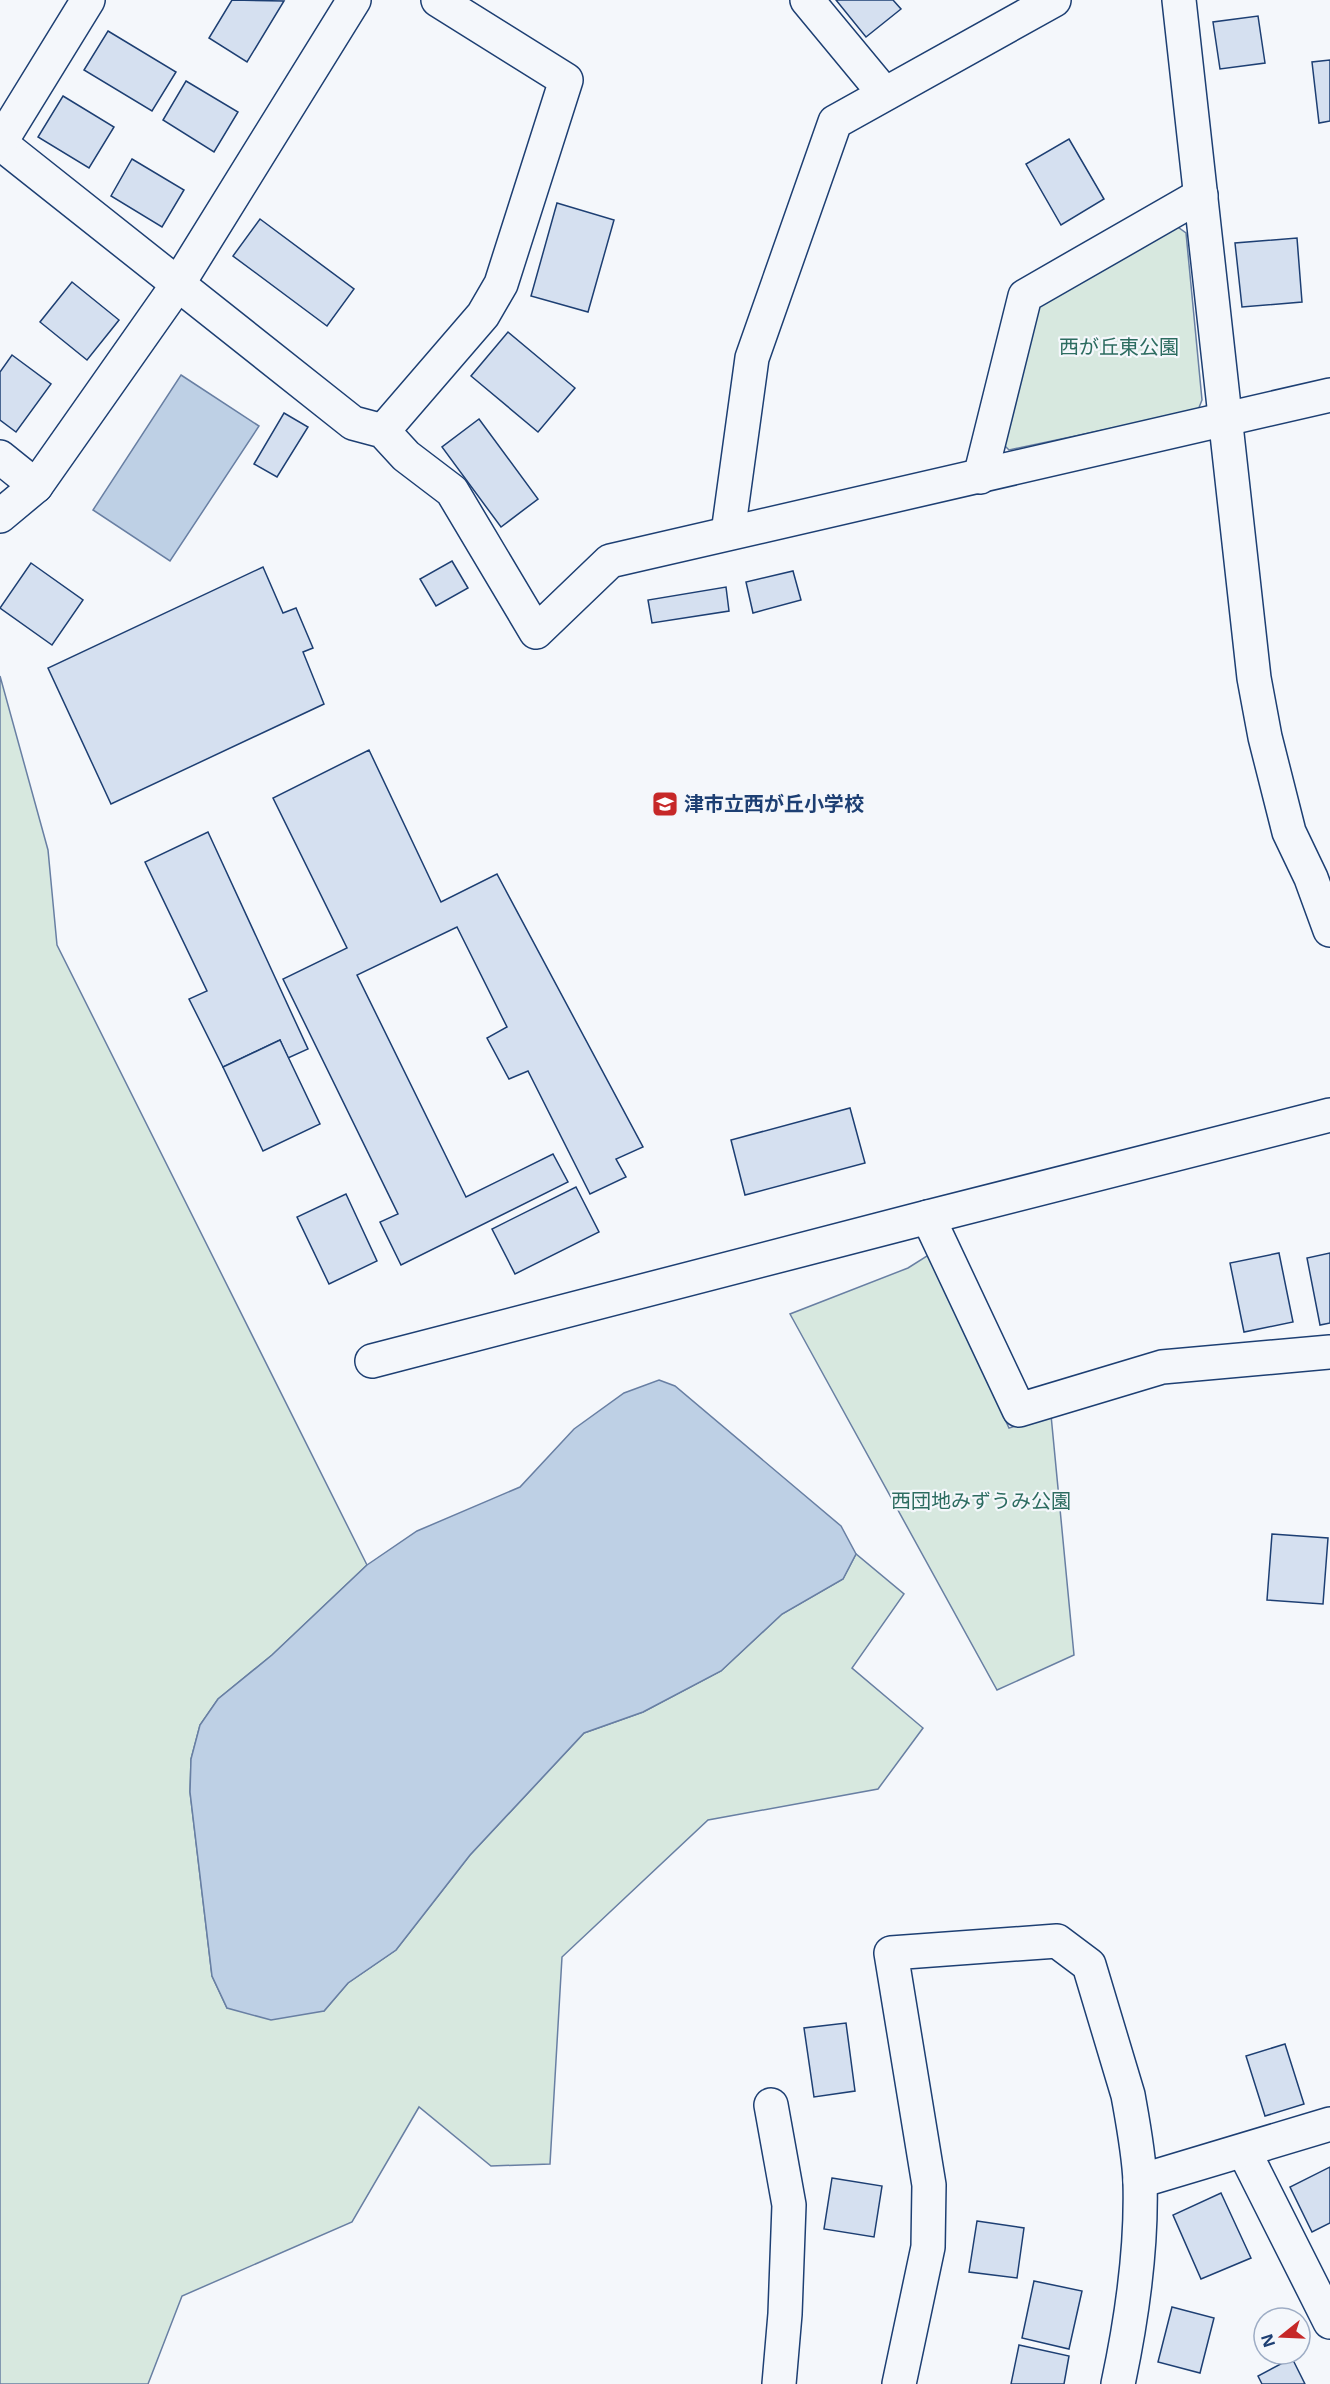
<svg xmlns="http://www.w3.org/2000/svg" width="1330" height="2384" font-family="'Open Sans','Noto Sans JP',sans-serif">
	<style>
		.green { fill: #d7e8df; stroke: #687fa3; stroke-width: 1.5 }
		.water { fill: #bed0e5; stroke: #687fa3; stroke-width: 1.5 }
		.building { fill: #d5e0f0; stroke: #1d3f73; stroke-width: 1.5 }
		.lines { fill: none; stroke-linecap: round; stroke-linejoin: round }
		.minor-casing { stroke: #1d3f73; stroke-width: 36 }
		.minor { stroke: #f4f7fb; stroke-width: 33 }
		.labels { text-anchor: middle; stroke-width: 4.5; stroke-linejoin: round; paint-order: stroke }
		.park-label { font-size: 20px; fill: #2c6c60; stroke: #f4f7fb }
		.poi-label { font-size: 20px; font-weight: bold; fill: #1d3f73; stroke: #f4f7fb; text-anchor: start }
	</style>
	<rect width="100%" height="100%" fill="#f4f7fb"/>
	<g class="green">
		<path d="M1175,225L1186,233L1202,400L1198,410L1009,450L1002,443L1035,305Z"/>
		<path d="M0,676L48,850L57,945L367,1565L272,1655L218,1699L200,1725L191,1759L190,1792L212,1976L227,2008L324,2011L348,1983L396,1950L470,1855L584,1733L643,1712L721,1671L782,1614L843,1579L856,1554L904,1594L852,1668L923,1728L878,1789L708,1820L562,1957L550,2164L491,2166L419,2107L352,2222L182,2296L148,2384H0Z"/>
		<path d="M930,1254L1009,1428L1051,1415L1074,1655L997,1690L790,1314L908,1268Z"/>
	</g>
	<g class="water">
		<path d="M181,375L259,426L170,561L93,510Z"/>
		<path d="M659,1380L675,1386L841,1526L856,1554L843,1579L782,1614L721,1671L643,1712L584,1733L470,1855L396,1950L348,1983L324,2011L271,2020L227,2008L212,1976L190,1792L191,1759L200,1725L218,1699L272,1655L367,1565L417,1531L520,1487L574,1429L624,1393Z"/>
	</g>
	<g class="building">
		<path d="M232,0L284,1L247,62L209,38Z"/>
		<path d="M836,0H893L901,9L866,37Z"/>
		<path d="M1258,16L1265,63L1220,69L1213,22Z"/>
		<path d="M108,31L176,72L152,111L84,70Z"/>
		<path d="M1330,60V121L1319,123L1312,62Z"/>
		<path d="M186,81L238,112L214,152L163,120Z"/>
		<path d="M63,96L114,127L89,168L38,137Z"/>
		<path d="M1069,139L1104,199L1061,225L1026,164Z"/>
		<path d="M132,159L184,190L162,227L111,196Z"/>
		<path d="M557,203L614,220L588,312L531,296Z"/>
		<path d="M260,219L354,289L327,326L233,256Z"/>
		<path d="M1297,238L1302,302L1242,307L1235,243Z"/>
		<path d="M72,282L119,320L87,360L40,322Z"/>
		<path d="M508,332L575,388L538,432L471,376Z"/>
		<path d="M12,355L51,384L16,432L0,420V372Z"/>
		<path d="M284,413L308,427L277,477L254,464Z"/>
		<path d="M479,419L538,499L501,527L442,447Z"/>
		<path d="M452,561L468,588L436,606L420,579Z"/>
		<path d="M31,563L83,600L52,645L0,608Z"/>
		<path d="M263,567L283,613L296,608L313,648L303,652L324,704L111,804L48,668Z"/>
		<path d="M793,571L801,600L753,613L746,582Z"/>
		<path d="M726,587L729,611L652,623L648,600Z"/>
		<path d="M369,750L441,902L497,874L643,1147L616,1159L626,1177L590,1194L528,1071L509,1079L487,1038L507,1027L457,927L357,975L466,1197L553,1154L568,1182L401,1265L380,1222L398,1214L283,979L347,948L273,798Z"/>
		<path d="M208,832L308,1049L288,1058L280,1040L223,1067L189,999L207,991L145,862Z"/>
		<path d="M280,1040L320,1124L263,1151L223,1067Z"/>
		<path d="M850,1108L865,1163L745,1195L731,1140Z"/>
		<path d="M576,1187L599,1232L515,1274L492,1229Z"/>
		<path d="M346,1194L377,1261L329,1284L297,1217Z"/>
		<path d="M1279,1253L1293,1322L1244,1332L1230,1263Z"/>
		<path d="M1330,1253V1323L1320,1325L1307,1258Z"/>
		<path d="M1272,1534L1328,1538L1323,1604L1267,1600Z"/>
		<path d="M846,2023L855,2091L814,2097L804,2028Z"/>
		<path d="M1285,2044L1304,2104L1265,2116L1246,2056Z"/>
		<path d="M1330,2167V2223L1312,2232L1290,2187Z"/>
		<path d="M832,2178L882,2186L874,2237L824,2229Z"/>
		<path d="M1221,2193L1251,2258L1201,2279L1173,2215Z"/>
		<path d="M977,2221L1024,2228L1017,2278L969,2272Z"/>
		<path d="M1034,2281L1082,2291L1069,2349L1022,2338Z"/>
		<path d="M1172,2307L1214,2318L1200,2373L1158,2362Z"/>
		<path d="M1019,2345L1069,2356L1064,2384H1011Z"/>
		<path d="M1292,2358L1305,2384H1262L1258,2376Z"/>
	</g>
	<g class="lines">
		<defs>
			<g id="minor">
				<path d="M807,0L884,93"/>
				<path d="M1179,0L1254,678L1265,737L1289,832L1311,878L1330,930"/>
				<path d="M0,143L353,423L383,431L406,456L452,491L536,632L610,561L1330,395"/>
				<path d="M0,143L88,0"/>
				<path d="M383,431L483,315L501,284L566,80L438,0"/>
				<path d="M0,457L36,486"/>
				<path d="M980,477L1025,296L1201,195"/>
				<path d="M0,516L36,486L178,284L354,0"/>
				<path d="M728,533L752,358L835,122L1054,0"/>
				<path d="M928,1217L1019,1410L1162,1367L1330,1352"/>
				<path d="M372,1361L928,1217L1330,1115"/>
				<path d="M771,2105L789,2205L785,2314L779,2384"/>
				<path d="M1244,2151L1330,2322"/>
				<path d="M1140,2181L1330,2124"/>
				<path d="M899,2384L928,2247L929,2185L891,1953L1057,1941L1089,1965L1128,2095C1133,2123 1139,2154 1140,2182C1142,2250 1132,2318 1118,2384"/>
			</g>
		</defs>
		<use href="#minor" class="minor-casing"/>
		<use href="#minor" class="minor"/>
	</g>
	<defs>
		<symbol id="school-square" viewBox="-11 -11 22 22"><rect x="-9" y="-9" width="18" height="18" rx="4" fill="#c62828" stroke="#f4f7fb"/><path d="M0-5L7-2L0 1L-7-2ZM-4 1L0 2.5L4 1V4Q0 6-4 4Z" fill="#fff"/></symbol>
	</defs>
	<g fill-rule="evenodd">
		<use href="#school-square" x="650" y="789" width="30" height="30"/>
	</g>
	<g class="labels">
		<g class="park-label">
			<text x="1119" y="354">西が丘東公園</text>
			<text x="981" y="1508">西団地みずうみ公園</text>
		</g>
		<g class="poi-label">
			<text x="684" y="811">津市立西が丘小学校</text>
		</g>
	</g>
	<g transform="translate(1282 2336) rotate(252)"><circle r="28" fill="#f4f7fb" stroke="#9eadc5" stroke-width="1.5"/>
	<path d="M0-4.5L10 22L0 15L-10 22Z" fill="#c62828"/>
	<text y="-9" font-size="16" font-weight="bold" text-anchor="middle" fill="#1d3f73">N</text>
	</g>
</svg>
